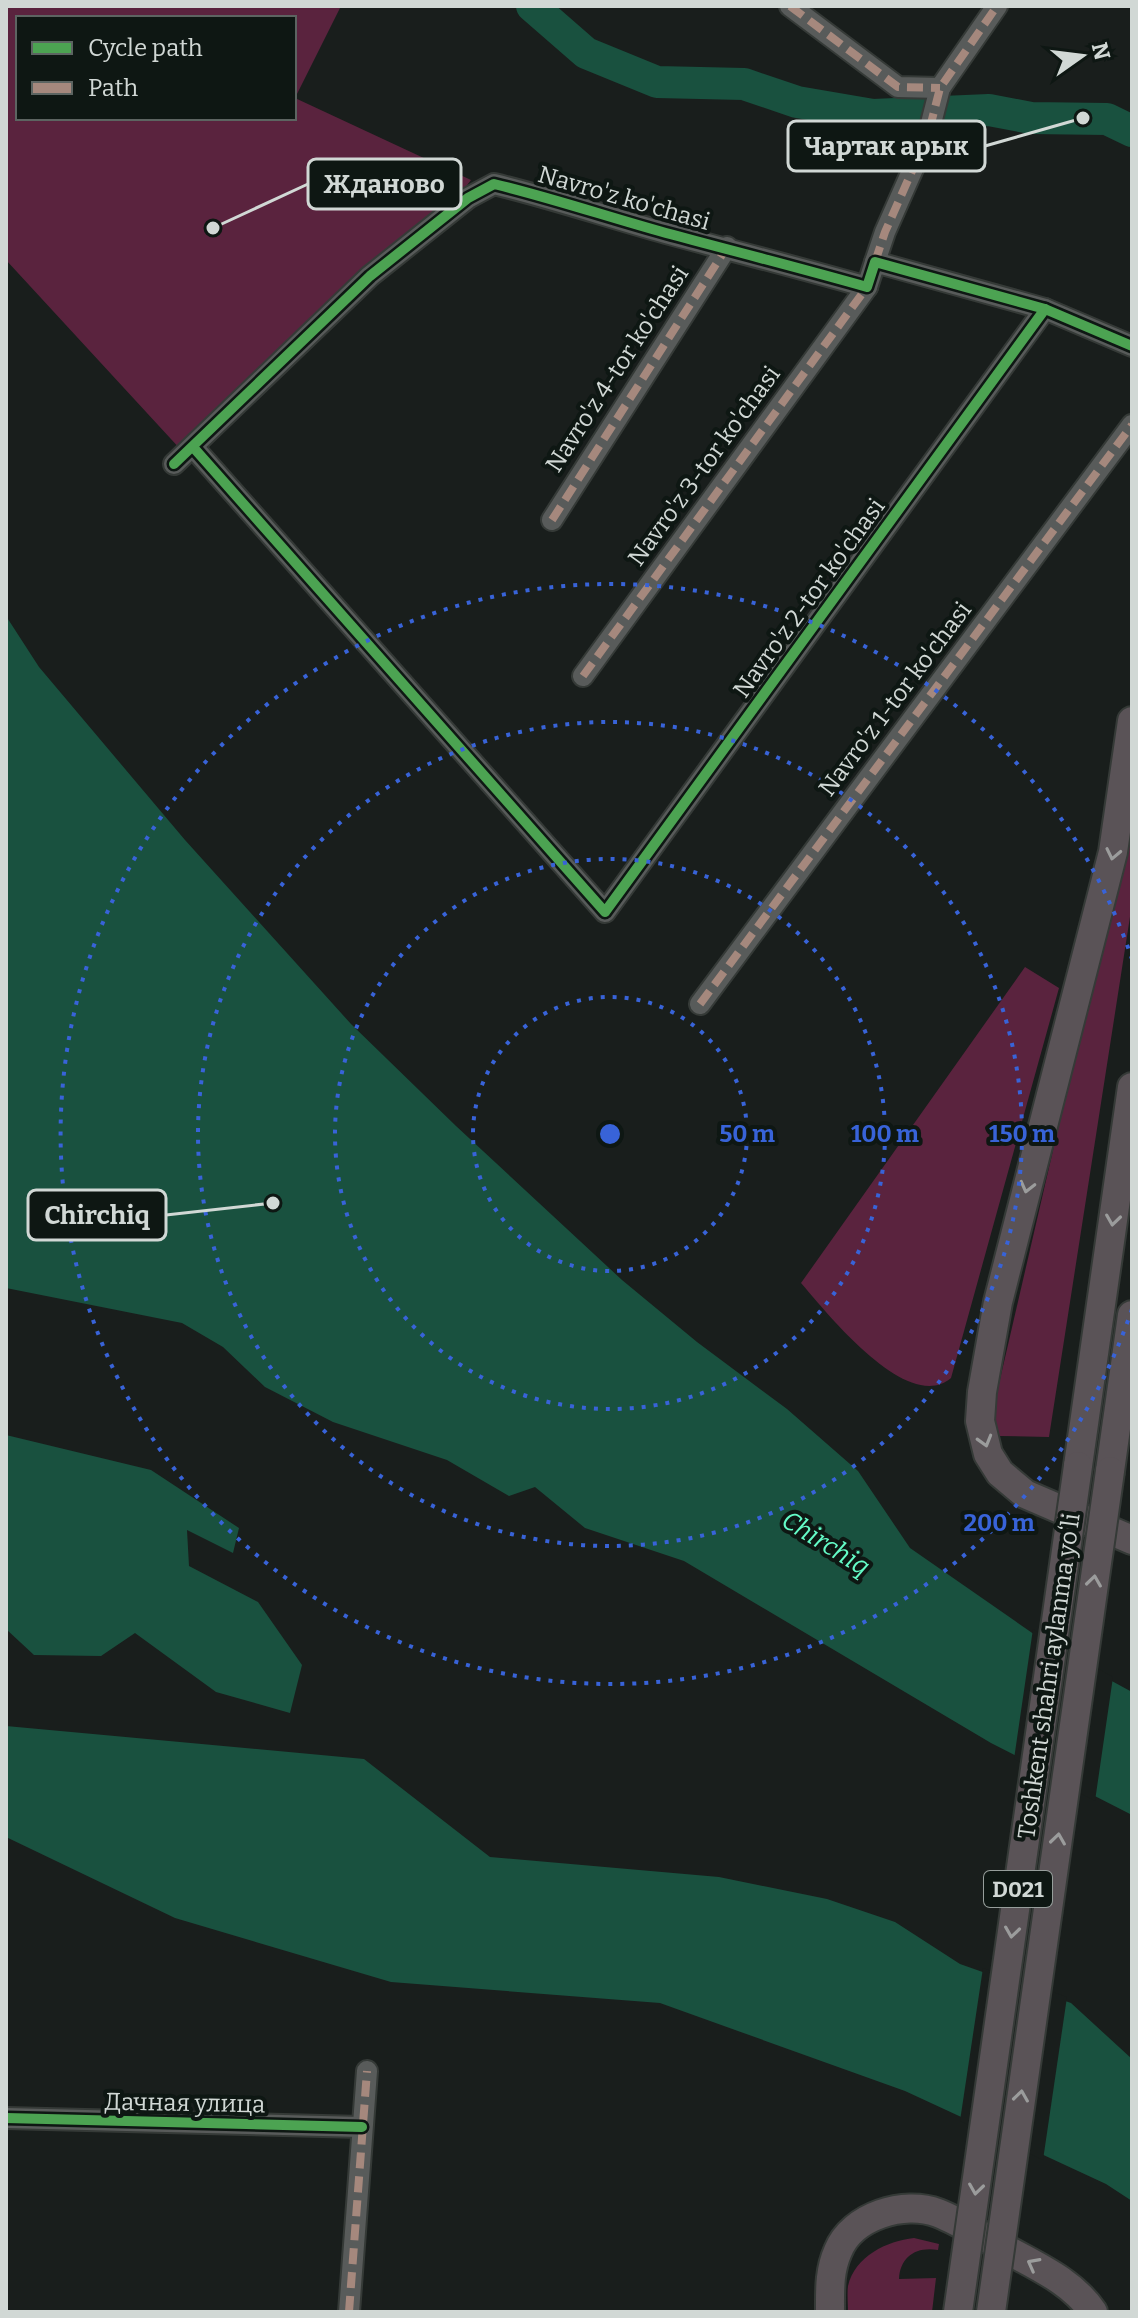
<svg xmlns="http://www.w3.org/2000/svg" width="1138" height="2318" font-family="Bitter,serif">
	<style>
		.green { fill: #5a233e; fill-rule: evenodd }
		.water { fill: #19513f }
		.pier { fill: #191e1c }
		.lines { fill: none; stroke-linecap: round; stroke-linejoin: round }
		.river { stroke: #19513f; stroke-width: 32 }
		.minor-casing { stroke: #353a37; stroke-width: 24 }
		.highway-casing { stroke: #353a37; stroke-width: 32 }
		.minor { stroke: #585b5a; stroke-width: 20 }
		.highway { stroke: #5a5357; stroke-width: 28 }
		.highway-bridge-casing { stroke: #353a37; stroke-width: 32; stroke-linecap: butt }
		.highway-bridge { stroke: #5a5357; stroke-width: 28 }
		.quiet { stroke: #a5887d; stroke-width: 8; stroke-dasharray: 16 8; stroke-linecap: butt }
		.cycleway-casing { stroke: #0e1713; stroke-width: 15 }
		.cycleway { stroke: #4ca352; stroke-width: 10 }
		.oneway { stroke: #9b9c9c }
		.ring { fill: none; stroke: #3863d8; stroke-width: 4; stroke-dasharray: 4 8 }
		.labels { text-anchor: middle; stroke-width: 8; stroke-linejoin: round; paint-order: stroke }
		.shield { fill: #0e1713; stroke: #969e9b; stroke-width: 2 }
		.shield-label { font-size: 22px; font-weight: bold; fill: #d1d8d5 }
		.street-label { font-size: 24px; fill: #d1d8d5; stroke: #0e1713 }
		.water-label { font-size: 26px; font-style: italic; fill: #64fbc7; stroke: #0e1713 }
		.centre { fill: #3863d8; stroke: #0e1713; stroke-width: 4 }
		.ring-label { font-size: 24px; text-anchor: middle; font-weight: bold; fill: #3863d8; stroke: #0e1713; stroke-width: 8; stroke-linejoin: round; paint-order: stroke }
		.leader { fill: none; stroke: #d1d8d5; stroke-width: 3 }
		.callout-dot { fill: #d1d8d5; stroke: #0e1713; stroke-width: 3 }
		.callout { fill: #0e1713; stroke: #d1d8d5; stroke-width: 3 }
		.callout-label { font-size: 26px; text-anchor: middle; font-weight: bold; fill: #d1d8d5 }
	</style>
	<rect width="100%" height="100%" fill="#191e1c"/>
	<g class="green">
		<path d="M6,6H341L295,98L471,180L458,197L182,451L6,260ZM18,18H294V118H18Z"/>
		<path d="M1132,809V904L1049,1437L1000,1436C990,1422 996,1404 998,1388Z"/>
		<path d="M1025,967L1059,988L951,1378C908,1415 827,1313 801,1283Z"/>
		<path d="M914,2238L939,2244L938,2250C916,2246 900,2257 899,2279L936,2278L932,2312H848C848,2304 847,2293 848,2286C855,2256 887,2241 914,2238Z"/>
	</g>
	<g class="water">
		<path d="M6,616L39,667L185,840L351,1024L456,1126L622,1280L697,1342L787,1409L858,1471L910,1548L1064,1655L1132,1692V1815L991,1743L684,1561L585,1528L535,1487L509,1496L447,1460L333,1422L265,1387L223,1347L182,1323L6,1288Z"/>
		<path d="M6,1435L151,1470L239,1528L233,1553L187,1530L189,1566L258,1602L302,1665L290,1713L216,1692L135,1633L101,1656L34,1655L6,1629Z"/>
		<path d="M6,1726L364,1759L490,1857L719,1877L827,1899L895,1922L960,1964L1071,2003L1132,2059V2201L1106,2184L905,2091L660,2003L391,1982L175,1918L6,1837Z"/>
	</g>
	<g class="pier">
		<path d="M1033,1629L1066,1651L1113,1677L1095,1801L1014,1759Z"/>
		<path d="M983,1968L1067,1997L1043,2160L960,2121Z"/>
	</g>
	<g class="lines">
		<path class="river" d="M532,6L586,53L657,82L744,84L797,102L873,115L989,110L1031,118L1107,119L1132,131"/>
		<defs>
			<g id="minor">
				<path d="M790,6L898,87L940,88"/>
				<path d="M875,262L885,232L928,135L940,88L997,6"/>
				<path d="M193,447L605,912L1045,309"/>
				<path d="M174,464L370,276L468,198L494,184C552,198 608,217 666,233C733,251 800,268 867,287L875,262L1045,309L1132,346"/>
				<path d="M552,520L727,247"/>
				<path d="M583,676L867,287"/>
				<path d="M700,1004L1132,425"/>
				<path d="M6,2118L362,2127"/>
				<path d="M349,2312L367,2071"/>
			</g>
			<g id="highway">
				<path d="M1132,721L1113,852L998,1302L982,1392L980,1421L988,1454L1000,1473L1025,1494L1132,1540"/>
				<path d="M1078,1466L1132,1087"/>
				<path d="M1110,1471L1132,1315"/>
				<path d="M830,2312C830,2291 829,2271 838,2251C852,2216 904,2200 938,2213C961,2222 983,2237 1004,2248C1036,2266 1072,2281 1093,2312"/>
			</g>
		</defs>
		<use href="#minor" class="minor-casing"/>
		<use href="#highway" class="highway-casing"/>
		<use href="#minor" class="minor"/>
		<use href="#highway" class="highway"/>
		<defs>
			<g id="highway-bridge">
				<path d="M958,2312L1078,1466"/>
				<path d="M991,2312L1110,1471"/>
			</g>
		</defs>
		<use href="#highway-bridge" class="highway-bridge-casing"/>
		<use href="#highway-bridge" class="highway-bridge"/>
		<g class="quiet">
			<path d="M790,6L898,87L940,88"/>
			<path d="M875,262L885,232L928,135L940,88L997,6"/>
			<path d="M552,520L727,247"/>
			<path d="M583,676L867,287"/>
			<path d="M700,1004L1132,425"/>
			<path d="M349,2312L367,2071"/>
		</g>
		<defs>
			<g id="cycleway">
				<path d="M193,447L605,912L1045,309"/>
				<path d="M174,464L370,276L468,198L494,184C552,198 608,217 666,233C733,251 800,268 867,287L875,262L1045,309L1132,346"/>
				<path d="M6,2118L362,2127"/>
			</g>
		</defs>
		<use href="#cycleway" class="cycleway-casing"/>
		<use href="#cycleway" class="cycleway"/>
	</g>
	<defs><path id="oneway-chevron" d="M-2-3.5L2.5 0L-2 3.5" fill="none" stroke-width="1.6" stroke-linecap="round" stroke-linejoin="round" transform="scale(2)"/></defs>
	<g class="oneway">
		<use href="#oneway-chevron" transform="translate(1113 854) rotate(102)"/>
		<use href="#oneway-chevron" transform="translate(1027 1187) rotate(104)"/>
		<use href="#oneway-chevron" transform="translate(1113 1220) rotate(98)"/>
		<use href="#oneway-chevron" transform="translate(985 1441) rotate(74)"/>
		<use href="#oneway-chevron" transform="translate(1094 1581) rotate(-82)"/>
		<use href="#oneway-chevron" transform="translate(1058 1839) rotate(-82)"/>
		<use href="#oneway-chevron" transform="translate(1012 1932) rotate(98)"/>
		<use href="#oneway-chevron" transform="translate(1021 2096) rotate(-82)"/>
		<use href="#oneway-chevron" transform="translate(976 2189) rotate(98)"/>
		<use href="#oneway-chevron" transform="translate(1033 2264) rotate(-152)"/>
	</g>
	<g class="ring">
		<circle cx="610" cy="1134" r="137"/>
		<circle cx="610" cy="1134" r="275"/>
		<circle cx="610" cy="1134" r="412"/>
		<path d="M1132 1309A550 550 0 1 1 1132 959"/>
	</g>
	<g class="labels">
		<rect class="shield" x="984" y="1871" width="68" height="36" rx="6"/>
		<g class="shield-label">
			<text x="1018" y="1897">D021</text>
		</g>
		<g class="street-label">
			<text transform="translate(624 198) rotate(16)" y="8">Navro'z ko'chasi</text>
			<text transform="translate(617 369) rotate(-57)" y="8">Navro'z 4-tor ko'chasi</text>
			<text transform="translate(704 466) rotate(-54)" y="8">Navro'z 3-tor ko'chasi</text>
			<text transform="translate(809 598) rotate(-54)" y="8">Navro'z 2-tor ko'chasi</text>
			<text transform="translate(895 699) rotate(-53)" y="8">Navro'z 1-tor ko'chasi</text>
			<text transform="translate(1049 1676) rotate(-82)" y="8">Toshkent shahri aylanma yoʻli</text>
			<text transform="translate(185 2103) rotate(1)" y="8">Дачная улица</text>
		</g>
		<g class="water-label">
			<text transform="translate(826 1543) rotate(32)" y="9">Chirchiq</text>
		</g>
	</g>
	<circle cx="610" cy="1134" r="12" class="centre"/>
	<g class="ring-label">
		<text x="747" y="1142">50 m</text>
		<text x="885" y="1142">100 m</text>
		<text x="1022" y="1142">150 m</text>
		<text x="999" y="1531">200 m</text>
	</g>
	<path class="leader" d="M1083 118L985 146M213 228L308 184M273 1203L166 1215"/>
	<g class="callout-dot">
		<circle cx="1083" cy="118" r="8"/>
		<circle cx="213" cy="228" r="8"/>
		<circle cx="273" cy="1203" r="8"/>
	</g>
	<g class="callout">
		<rect x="788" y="121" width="197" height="50" rx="8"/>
		<rect x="308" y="159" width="153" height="50" rx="8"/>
		<rect x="28" y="1190" width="138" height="50" rx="8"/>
	</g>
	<g class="callout-label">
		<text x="886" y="155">Чартак арык</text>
		<text x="384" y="193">Жданово</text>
		<text x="97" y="1224">Chirchiq</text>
	</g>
	<rect width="1138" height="2318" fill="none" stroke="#d1d8d5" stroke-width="16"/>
	<rect x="16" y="16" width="280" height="104" fill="#0e1713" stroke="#5c6461" stroke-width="2"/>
	<rect x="32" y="42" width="40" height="12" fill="#4ca352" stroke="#5c6461" stroke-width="2"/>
	<text x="88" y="56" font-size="24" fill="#d1d8d5">Cycle path</text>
	<rect x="32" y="82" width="40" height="12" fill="#a5887d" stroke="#5c6461" stroke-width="2"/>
	<text x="88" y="96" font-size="24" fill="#d1d8d5">Path</text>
	<g transform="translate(1082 56) rotate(76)" stroke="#0e1713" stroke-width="6" paint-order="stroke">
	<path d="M0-6L14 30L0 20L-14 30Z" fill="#d1d8d5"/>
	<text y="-12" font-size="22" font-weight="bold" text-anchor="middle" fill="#d1d8d5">N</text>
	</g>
</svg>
